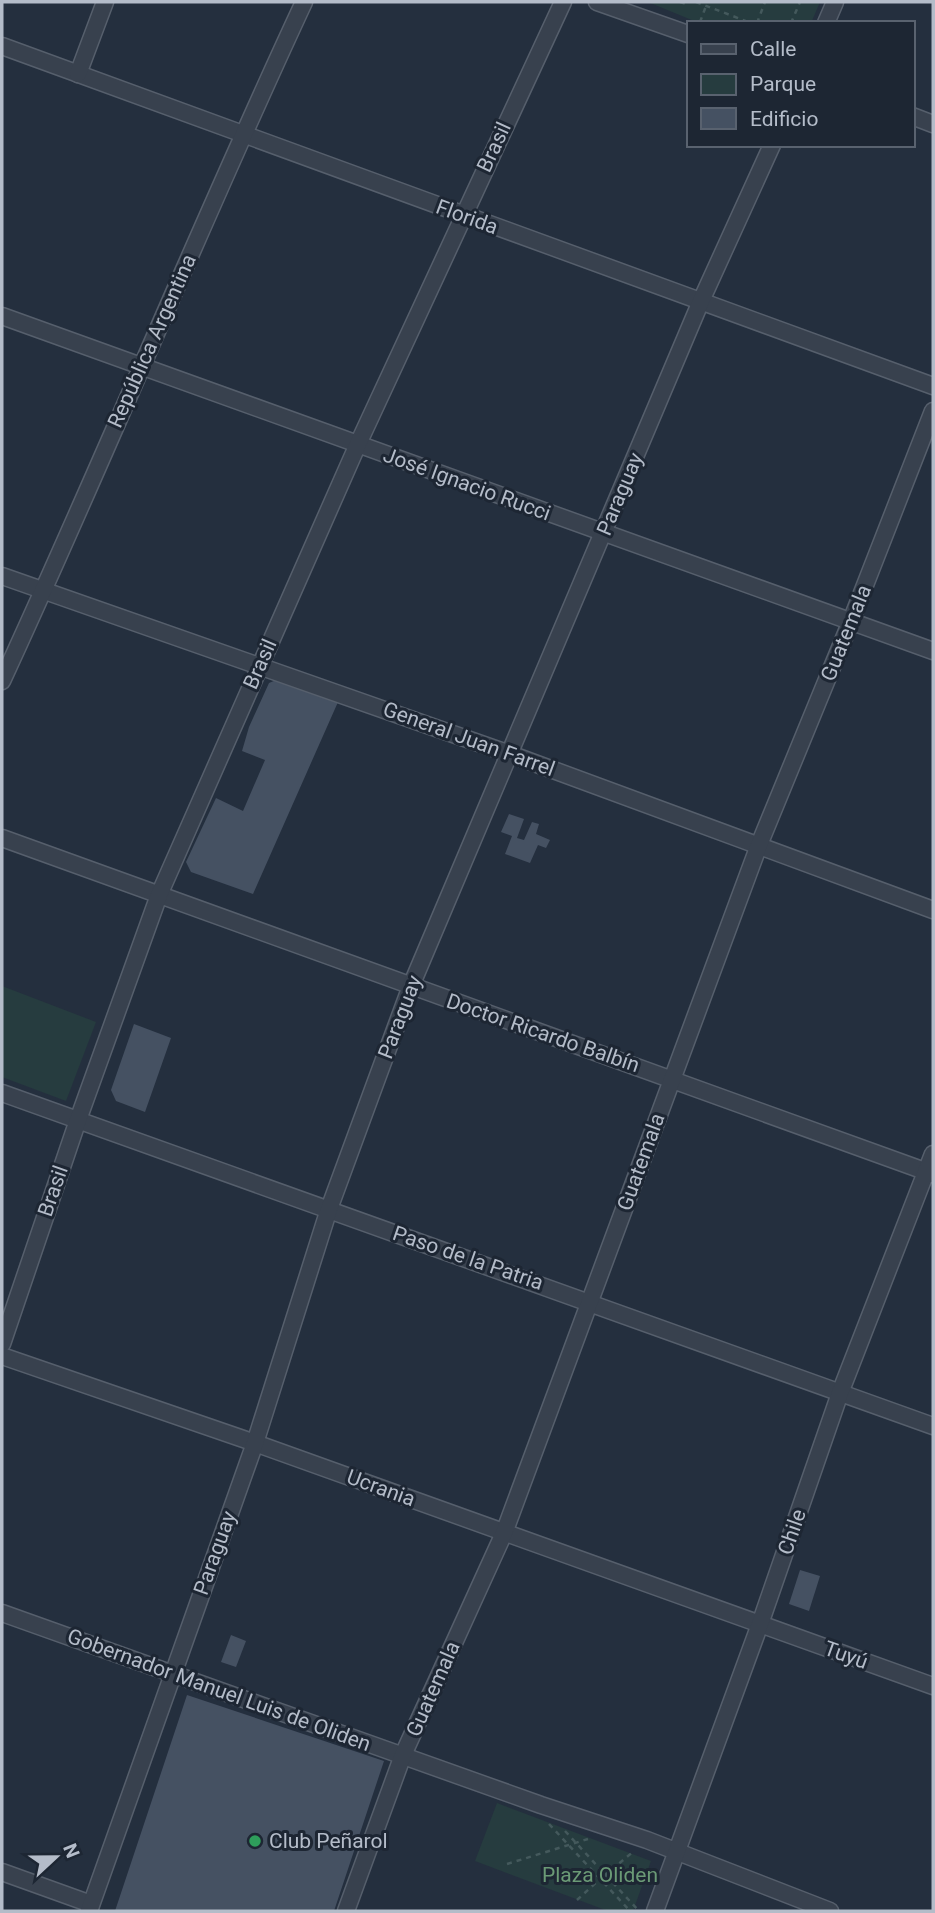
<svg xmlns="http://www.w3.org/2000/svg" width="935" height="1913" font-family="Roboto,sans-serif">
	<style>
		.green { fill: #263c3f }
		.building { fill: #455162 }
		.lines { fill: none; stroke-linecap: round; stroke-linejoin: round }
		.street-casing { stroke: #565f6c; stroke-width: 19 }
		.path { stroke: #44595c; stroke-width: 2.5; stroke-dasharray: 5 5; stroke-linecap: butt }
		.street { stroke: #38414e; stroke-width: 16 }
		.leisure-dot { fill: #2e9e5b; stroke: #1d2633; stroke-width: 2.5 }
		.labels { text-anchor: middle; stroke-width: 6; stroke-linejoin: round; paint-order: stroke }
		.street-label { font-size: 21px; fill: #b4bcc9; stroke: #1d2633 }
		.poi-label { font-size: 21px; fill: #b4bcc9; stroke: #1d2633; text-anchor: start }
		.park-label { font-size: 21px; fill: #6b9a76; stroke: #1d2633 }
	</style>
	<rect width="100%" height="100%" fill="#242f3e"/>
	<g class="green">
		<path d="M648,2H820L811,23H699Z"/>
		<path d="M2,986L96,1022L66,1101L2,1077Z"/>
		<path d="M497,1803L651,1861L633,1911H608L475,1861Z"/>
	</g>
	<g class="building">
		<path d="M276,680L338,702L253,894L191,872L186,862L216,798L243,811L265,760L242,751L249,727L269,683Z"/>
		<path d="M509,814L524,819L517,838L524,840L532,822L539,824L536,834L550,840L546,848L538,845L530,863L505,854L512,836L501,832Z"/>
		<path d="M134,1024L171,1038L145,1112L116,1101L111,1090Z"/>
		<path d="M800,1570L820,1576L809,1611L789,1604Z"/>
		<path d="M231,1635L246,1641L236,1667L221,1662Z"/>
		<path d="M187,1695L384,1761L334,1911H115Z"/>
	</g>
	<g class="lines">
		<defs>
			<g id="street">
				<path d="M597,2L688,34"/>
				<path d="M826,23L835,2"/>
				<path d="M2,46L933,386"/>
				<path d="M78,74L105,2"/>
				<path d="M912,116L933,124"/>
				<path d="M2,316L933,651"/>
				<path d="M2,576L510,754L933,910"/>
				<path d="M2,681C106,456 199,227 304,2"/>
				<path d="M2,838L933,1174"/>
				<path d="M2,1093L933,1426"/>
				<path d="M2,1344L78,1120L159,895L358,444L563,2"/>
				<path d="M2,1356L255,1443L933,1686"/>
				<path d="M2,1613L541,1805L647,1840L830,1911"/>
				<path d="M2,1872L91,1904"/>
				<path d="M89,1911L255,1443L329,1209L411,986L701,301L772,145"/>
				<path d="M346,1911L403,1755L504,1533L759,845L851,621L933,411"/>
				<path d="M655,1911L760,1624L840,1393L933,1154"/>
			</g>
		</defs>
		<use href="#street" class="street-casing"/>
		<g class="path">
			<path d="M680,2L686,4L688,2"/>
			<path d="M696,2L751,23"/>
			<path d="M700,22L706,6"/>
			<path d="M757,23L765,2"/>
			<path d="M791,23L800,2"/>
			<path d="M549,1824L630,1911"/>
			<path d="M565,1831L639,1911"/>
			<path d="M507,1864L588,1839"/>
			<path d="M604,1876L634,1851"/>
			<path d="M577,1900L599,1880"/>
		</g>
		<use href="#street" class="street"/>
	</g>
	<circle class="leisure-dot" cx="255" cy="1841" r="7"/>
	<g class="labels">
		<g class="street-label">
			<text transform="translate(494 147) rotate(-65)" y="7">Brasil</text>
			<text transform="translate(467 217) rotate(20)" y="7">Florida</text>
			<text transform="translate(152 341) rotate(-66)" y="7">República Argentina</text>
			<text transform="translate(467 484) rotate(20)" y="7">José Ignacio Rucci</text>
			<text transform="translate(620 494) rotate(-67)" y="7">Paraguay</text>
			<text transform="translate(846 633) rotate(-68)" y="7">Guatemala</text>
			<text transform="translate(260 664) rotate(-66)" y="7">Brasil</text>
			<text transform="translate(469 739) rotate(20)" y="7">General Juan Farrel</text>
			<text transform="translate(400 1017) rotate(-69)" y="7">Paraguay</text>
			<text transform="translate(543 1033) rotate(19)" y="7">Doctor Ricardo Balbín</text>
			<text transform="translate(641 1162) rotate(-70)" y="7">Guatemala</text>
			<text transform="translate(53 1191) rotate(-71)" y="7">Brasil</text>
			<text transform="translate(468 1258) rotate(19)" y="7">Paso de la Patria</text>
			<text transform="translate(381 1488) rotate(20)" y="7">Ucrania</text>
			<text transform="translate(792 1532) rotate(-71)" y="7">Chile</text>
			<text transform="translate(215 1553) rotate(-70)" y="7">Paraguay</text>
			<text transform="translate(846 1655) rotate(20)" y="7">Tuyú</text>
			<text transform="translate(433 1689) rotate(-66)" y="7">Guatemala</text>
			<text transform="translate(219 1690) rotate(20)" y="7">Gobernador Manuel Luis de Oliden</text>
		</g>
		<g class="poi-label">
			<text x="269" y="1848">Club Peñarol</text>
		</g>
		<g class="park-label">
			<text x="600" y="1882">Plaza Oliden</text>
		</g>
	</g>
	<rect width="935" height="1913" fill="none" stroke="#b4bcc9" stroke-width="7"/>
	<rect x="687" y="21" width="228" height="126" fill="#1d2633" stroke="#59626f" stroke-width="2"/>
	<rect x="701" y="44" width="35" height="10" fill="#38414e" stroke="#59626f" stroke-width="2"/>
	<text x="750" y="56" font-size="21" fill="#b4bcc9">Calle</text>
	<rect x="701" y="74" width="35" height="21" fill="#263c3f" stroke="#59626f" stroke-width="2"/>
	<text x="750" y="91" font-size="21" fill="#b4bcc9">Parque</text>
	<rect x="701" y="108" width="35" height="21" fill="#455162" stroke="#59626f" stroke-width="2"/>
	<text x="750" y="126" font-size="21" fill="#b4bcc9">Edificio</text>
	<g transform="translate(56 1857) rotate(68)" stroke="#1d2633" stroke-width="5" paint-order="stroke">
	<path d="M0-5L12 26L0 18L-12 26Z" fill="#b4bcc9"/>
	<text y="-10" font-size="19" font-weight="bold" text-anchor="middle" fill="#b4bcc9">N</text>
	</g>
</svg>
